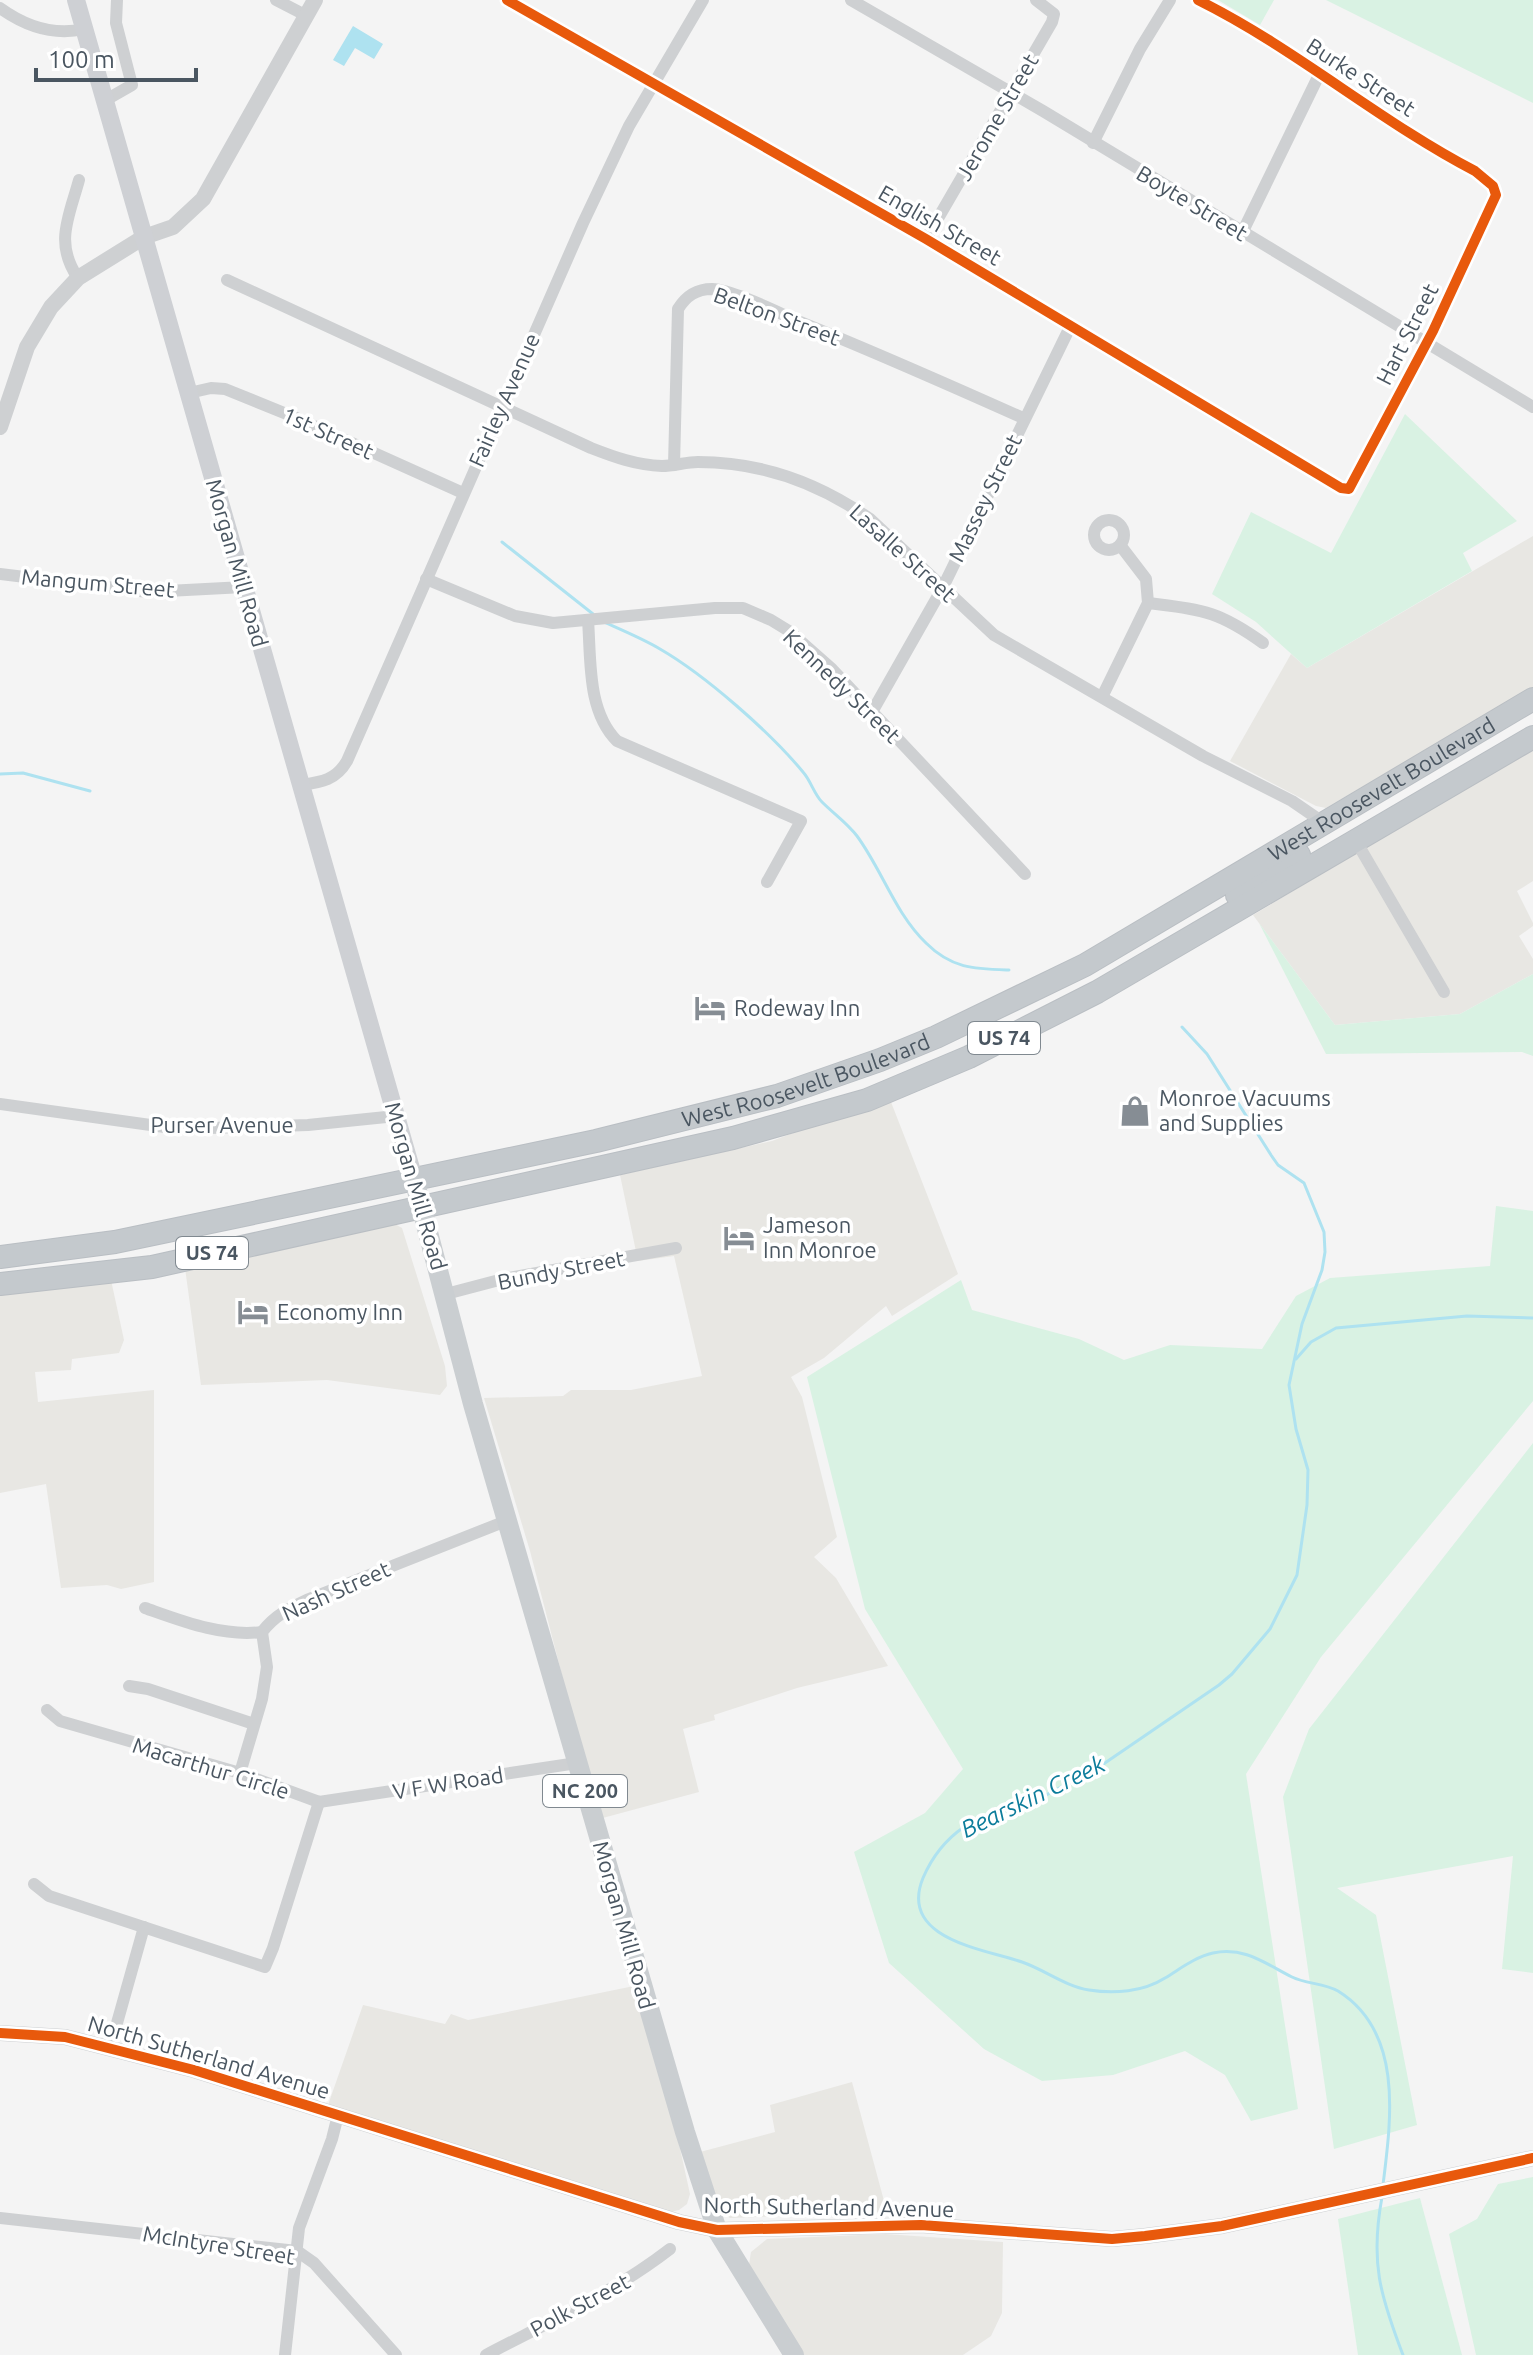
<svg xmlns="http://www.w3.org/2000/svg" width="1533" height="2355" font-family="Ubuntu,sans-serif">
	<style>
		.commercial { fill: #e8e7e3 }
		.green { fill: #d9f2e3 }
		.water { fill: #aee2f0 }
		.lines { fill: none; stroke-linecap: round; stroke-linejoin: round }
		.stream { stroke: #aee2f0; stroke-width: 3 }
		.trunk-casing { stroke: #b9bec3; stroke-width: 24 }
		.minor { stroke: #ced0d2; stroke-width: 12 }
		.tertiary { stroke: #ced0d2; stroke-width: 16 }
		.secondary { stroke: #ced0d4; stroke-width: 18 }
		.primary { stroke: #caced1; stroke-width: 20 }
		.trunk { stroke: #c4c9cd; stroke-width: 22 }
		.cycleway-casing { stroke: #fff; stroke-width: 15 }
		.cycleway { stroke: #e8590c; stroke-width: 10 }
		.labels { text-anchor: middle; stroke-width: 7; stroke-linejoin: round; paint-order: stroke }
		.shield { fill: #fff; stroke: #808990; stroke-width: 2 }
		.shield-label { font-size: 20px; font-weight: bold; fill: #4a5661 }
		.street-label { font-size: 22px; fill: #4a5661; stroke: #fff }
		.poi-label { font-size: 22px; fill: #4a5661; stroke: #fff; text-anchor: start }
		.water-label { font-size: 24px; font-style: italic; fill: #0c7c9b; stroke: #fff }
	</style>
	<rect width="100%" height="100%" fill="#f4f4f4"/>
	<g class="commercial">
		<path d="M1533,536V688L1326,808L1316,806L1230,761L1291,654L1307,668Z"/>
		<path d="M1533,748V881L1517,891L1533,923V926L1519,936L1533,959V974L1460,1014L1335,1025L1253,915Z"/>
		<path d="M891,1102L958,1274L892,1316L886,1306L824,1358L791,1377L802,1397L837,1537L814,1557L836,1578L888,1666L797,1688L714,1715L715,1720L683,1729L699,1792L599,1819L530,1551L484,1398L563,1396L571,1390H631L702,1376L674,1256L638,1261L620,1175L772,1141L819,1123Z"/>
		<path d="M395,1224L402,1228L445,1366L447,1386L440,1395L327,1380L201,1385L185,1268Z"/>
		<path d="M111,1280L124,1340L119,1353L72,1359L71,1370L35,1372L38,1402L154,1390V1582L121,1589L107,1585L61,1588L46,1484L0,1493V1291Z"/>
		<path d="M634,1986L677,2135L690,2194L687,2204L679,2210L671,2212L328,2105L363,2005L445,2024L451,2014L468,2020Z"/>
		<path d="M852,2082L887,2212L730,2218L720,2211L700,2152L775,2132L770,2105Z"/>
		<path d="M885,2234L1003,2242L1002,2313L991,2336L963,2355H801L748,2271L751,2252L767,2239Z"/>
	</g>
	<g class="green">
		<path d="M1218,0H1274L1260,25Z"/>
		<path d="M1326,0H1533V103Z"/>
		<path d="M1405,414L1517,521L1463,553L1472,571L1307,668L1256,622L1212,594L1251,512L1331,553Z"/>
		<path d="M1259,923L1335,1025L1460,1014L1533,974V1056L1522,1052L1326,1054Z"/>
		<path d="M1496,1206L1533,1211V1401L1321,1657L1246,1774L1298,2109L1251,2121L1225,2075L1185,2051L1113,2075L1042,2081L984,2049L889,1963L854,1852L925,1813L963,1769L865,1609L807,1377L961,1280L972,1310L1079,1339L1124,1360L1170,1345L1262,1349L1296,1296L1330,1278L1490,1266Z"/>
		<path d="M1533,1443V1973L1502,1969L1513,1856L1337,1888L1376,1915L1417,2125L1334,2149L1283,1797L1309,1729Z"/>
		<path d="M1533,2177V2355H1476L1449,2234L1477,2219L1498,2184Z"/>
		<path d="M1420,2198L1462,2355H1358L1338,2219Z"/>
	</g>
	<path class="water" d="M353,26L383,44L374,59L355,48L344,66L333,60Z"/>
	<g class="lines">
		<g class="stream">
			<path d="M502,542L593,614"/>
			<path d="M606,623C624,631 643,639 660,649C705,675 770,732 803,772C811,781 814,794 822,802C834,814 847,823 857,836C882,870 895,913 926,943C952,969 975,969 1009,970"/>
			<path d="M0,774L23,773L90,791"/>
			<path d="M1182,1027L1207,1054L1271,1155L1278,1165L1304,1183L1324,1232L1325,1252L1322,1270L1302,1324L1289,1385L1296,1429L1308,1470L1307,1505L1297,1575L1270,1629L1232,1674L1219,1685L1102,1765L1048,1794L964,1827C945,1840 932,1857 923,1878C898,1939 984,1949 1022,1962C1045,1970 1065,1986 1089,1990C1114,1994 1143,1992 1165,1978C1180,1969 1195,1957 1213,1953C1244,1946 1266,1964 1292,1977C1306,1984 1324,1983 1338,1991C1404,2032 1391,2120 1383,2185"/>
			<path d="M1296,1359L1311,1342L1336,1328L1467,1316L1533,1318"/>
			<path d="M1382,2197C1370,2262 1380,2295 1403,2355"/>
		</g>
		<defs>
			<g id="trunk">
				<path d="M1237,895L1299,855"/>
				<path id="s1" d="M0,1257L115,1242L596,1141L777,1096L880,1060L936,1037L1085,965L1533,699"/>
				<path d="M0,1284L152,1267L733,1138L867,1100L969,1057L1097,992L1533,737"/>
			</g>
		</defs>
		<use href="#trunk" class="trunk-casing"/>
		<g class="minor">
			<path d="M276,0L307,16"/>
			<path d="M507,0L926,239L1341,488L1349,489L1433,331L1496,195L1493,186L1475,171C1379,121 1295,48 1198,0"/>
			<path d="M851,0L1043,111L1533,407"/>
			<path d="M0,8C25,26 53,36 84,29"/>
			<path d="M104,101L132,85L116,23L117,0"/>
			<path d="M1093,143L1140,49L1170,0"/>
			<path d="M1242,233L1319,75"/>
			<path d="M926,239L1052,22L1054,14L1036,0"/>
			<path d="M78,278C54,243 69,217 79,180"/>
			<path d="M227,280L591,448C614,457 636,465 662,466C674,466 686,462 698,462C761,462 819,483 870,519L994,635L1203,756L1292,801L1324,823"/>
			<path d="M189,393L211,388L225,389L294,417L463,493"/>
			<path d="M674,465L678,309C686,296 696,289 712,289C732,290 773,310 793,319C870,350 947,384 1023,418"/>
			<circle cx="1109" cy="535" r="15"/>
			<path d="M0,574L148,592L244,587"/>
			<path d="M426,579L515,616L553,623L715,608H743L771,620L789,631L832,669L1025,874"/>
			<path d="M1148,603C1202,610 1217,610 1263,643"/>
			<path d="M588,620C591,660 587,711 617,741L801,821L767,882"/>
			<path d="M1102,697L1148,603L1146,579L1120,545"/>
			<path d="M872,712L943,587L1071,325"/>
			<path d="M301,785C322,782 336,780 347,761L583,223L629,126L703,0"/>
			<path d="M1356,841L1444,992"/>
			<path d="M0,1104L179,1129L308,1125L396,1116"/>
			<path d="M446,1294L503,1279L676,1248"/>
			<path d="M145,1608C182,1621 222,1637 262,1632"/>
			<path d="M129,1686L148,1689L254,1724"/>
			<path d="M47,1710L60,1721L240,1773L319,1802L577,1763"/>
			<path d="M240,1773L262,1699L267,1667L262,1632C275,1615 290,1608 309,1599L506,1521"/>
			<path d="M34,1884L49,1896L265,1967L273,1948L319,1802"/>
			<path d="M110,2048L144,1927"/>
			<path d="M0,2218L297,2251L314,2263L396,2355"/>
			<path d="M285,2355L299,2228L332,2139L338,2115"/>
			<path d="M486,2355C549,2322 613,2293 670,2249"/>
		</g>
		<g class="tertiary">
			<path d="M0,427L27,347L51,307L78,278L144,237L173,227L203,199L315,0"/>
			<path d="M0,2033L65,2037L194,2070L679,2222L717,2230L921,2225L1112,2239L1145,2236L1222,2226L1533,2158"/>
		</g>
		<path class="secondary" d="M76,0L414,1179"/>
		<path class="primary" d="M414,1179L473,1404L685,2132L717,2230L794,2355"/>
		<use href="#trunk" class="trunk"/>
		<defs>
			<g id="cycleway">
				<path d="M507,0L926,239L1341,488L1349,489L1433,331L1496,195L1493,186L1475,171C1379,121 1295,48 1198,0"/>
				<path d="M0,2033L65,2037L194,2070L679,2222L717,2230L921,2225L1112,2239L1145,2236L1222,2226L1533,2158"/>
			</g>
		</defs>
		<use href="#cycleway" class="cycleway-casing"/>
		<use href="#cycleway" class="cycleway"/>
	</g>
	<defs>
		<symbol id="hotel-bare" viewBox="-9 -9 18 18"><path d="M-6-4.5h1.5V1H6V5H4.5V3h-9V5H-6ZM-4 0a1.8 1.8 0 1 1 3.6 0ZM.5 0V-2.5h3Q6-2.5 6 0Z" fill="#868d94" stroke="#fff" stroke-width="2.5" paint-order="stroke"/></symbol>
		<symbol id="shop-bare" viewBox="-9 -9 18 18"><path d="M-5-2.5h2.3a2.7 3.5 0 0 1 5.4 0H5L5.5 6h-11ZM-1.5-2.5h3a1.5 2.3 0 0 0-3 0Z" fill="#868d94" stroke="#fff" stroke-width="2.5" paint-order="stroke"/></symbol>
	</defs>
	<g fill-rule="evenodd">
		<use href="#hotel-bare" x="688" y="986" width="44" height="44"/>
		<use href="#shop-bare" x="1113" y="1089" width="44" height="44"/>
		<use href="#hotel-bare" x="717" y="1216" width="44" height="44"/>
		<use href="#hotel-bare" x="231" y="1290" width="44" height="44"/>
	</g>
	<g class="labels">
		<g class="shield">
			<rect x="968" y="1022" width="72" height="32" rx="6"/>
			<rect x="176" y="1237" width="72" height="32" rx="6"/>
			<rect x="543" y="1775" width="84" height="32" rx="6"/>
		</g>
		<g class="shield-label">
			<text x="1004" y="1045">US 74</text>
			<text x="212" y="1260">US 74</text>
			<text x="585" y="1798">NC 200</text>
		</g>
		<g class="street-label">
			<text transform="translate(1361 77) rotate(33)" y="8">Burke Street</text>
			<text transform="translate(997 117) rotate(-60)" y="8">Jerome Street</text>
			<text transform="translate(1192 203) rotate(31)" y="8">Boyte Street</text>
			<text transform="translate(940 225) rotate(30)" y="8">English Street</text>
			<text transform="translate(777 316) rotate(20)" y="8">Belton Street</text>
			<text transform="translate(1407 334) rotate(-63)" y="8">Hart Street</text>
			<text transform="translate(504 400) rotate(-66)" y="8">Fairley Avenue</text>
			<text transform="translate(328 433) rotate(24)" y="8">1st Street</text>
			<text transform="translate(985 498) rotate(-64)" y="8">Massey Street</text>
			<text transform="translate(903 553) rotate(42)" y="8">Lasalle Street</text>
			<text transform="translate(237 563) rotate(74)" y="8">Morgan Mill Road</text>
			<text transform="translate(98 583) rotate(5)" y="8">Mangum Street</text>
			<text transform="translate(842 686) rotate(44)" y="8">Kennedy Street</text>
			<text dy="8" stroke="none"><textPath href="#s1" startOffset="1474">West Roosevelt Boulevard</textPath></text>
			<text dy="8" stroke="none"><textPath href="#s1" startOffset="826">West Roosevelt Boulevard</textPath></text>
			<text x="222" y="1133">Purser Avenue</text>
			<text transform="translate(416 1186) rotate(74)" y="8">Morgan Mill Road</text>
			<text transform="translate(561 1270) rotate(-11)" y="8">Bundy Street</text>
			<text transform="translate(336 1591) rotate(-24)" y="8">Nash Street</text>
			<text transform="translate(211 1768) rotate(17)" y="8">Macarthur Circle</text>
			<text transform="translate(448 1783) rotate(-9)" y="8">V F W Road</text>
			<text transform="translate(624 1925) rotate(74)" y="8">Morgan Mill Road</text>
			<text transform="translate(209 2057) rotate(16)" y="8">North Sutherland Avenue</text>
			<text transform="translate(829 2207) rotate(1)" y="8">North Sutherland Avenue</text>
			<text transform="translate(219 2245) rotate(9)" y="8">McIntyre Street</text>
			<text transform="translate(580 2305) rotate(-28)" y="8">Polk Street</text>
		</g>
		<g class="poi-label">
			<text x="734" y="1016">Rodeway Inn</text>
			<text x="1159" y="1106">Monroe Vacuums<tspan x="1159" dy="25">and Supplies</tspan></text>
			<text x="763" y="1233">Jameson<tspan x="763" dy="25">Inn Monroe</tspan></text>
			<text x="277" y="1320">Economy Inn</text>
		</g>
		<g class="water-label">
			<text transform="translate(1033 1797) rotate(-26)" y="8">Bearskin Creek</text>
		</g>
	</g>
	<path d="M36 68v12h160v-12" fill="none" stroke="#4a5661" stroke-width="4"/>
	<text x="48" y="68" font-size="24" fill="#4a5661" stroke="#ffffff" stroke-width="6" paint-order="stroke">100 m</text>
</svg>
